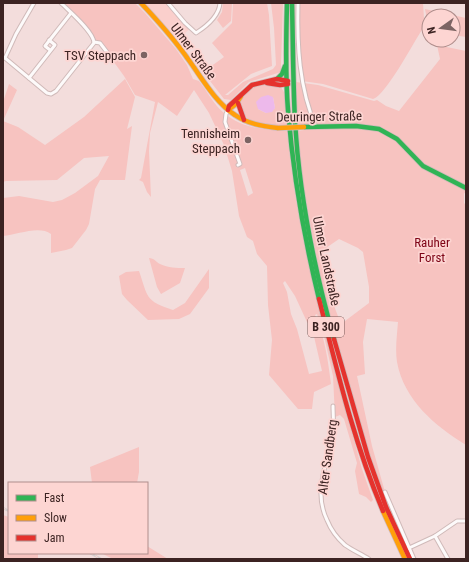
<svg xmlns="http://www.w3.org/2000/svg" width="469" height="562" font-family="'Roboto Condensed',sans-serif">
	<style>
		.built { fill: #facfcc }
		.green { fill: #f7c3c0; fill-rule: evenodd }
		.water { fill: #edb9eb }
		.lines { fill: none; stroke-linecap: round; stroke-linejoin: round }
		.street-casing { stroke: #d0bab9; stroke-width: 5 }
		.fast-casing { stroke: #d0bab9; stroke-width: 6 }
		.slow-casing { stroke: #d0bab9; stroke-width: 6 }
		.jam-casing { stroke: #d0bab9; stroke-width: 6 }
		.street { stroke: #fdfafa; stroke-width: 3 }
		.fast { stroke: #30b455; stroke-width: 4.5 }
		.slow { stroke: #ff9f0a; stroke-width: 4.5 }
		.jam { stroke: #e5322d; stroke-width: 4.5 }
		.rail-casing { stroke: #d4cdcd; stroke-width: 2.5 }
		.rail { stroke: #fdd5d2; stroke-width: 1; stroke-dasharray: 3; stroke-linecap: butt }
		.slow-bridge-casing { stroke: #d0bab9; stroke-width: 6; stroke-linecap: butt }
		.slow-bridge { stroke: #ff9f0a; stroke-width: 4.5 }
		.poi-dot { fill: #7c6463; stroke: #fdd5d2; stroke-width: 1.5 }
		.labels { text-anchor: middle; stroke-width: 3.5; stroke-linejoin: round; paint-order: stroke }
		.shield { fill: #fdd5d2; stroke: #765857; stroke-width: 1 }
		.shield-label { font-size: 12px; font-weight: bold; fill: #3c2322 }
		.street-label { font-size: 13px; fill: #3c2322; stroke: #fdd5d2 }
		.poi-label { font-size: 13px; fill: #3c2322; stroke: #fdd5d2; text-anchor: end }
		.park-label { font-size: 13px; fill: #7e0416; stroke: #fdd5d2 }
	</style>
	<rect width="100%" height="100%" fill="#f3dddc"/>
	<path class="built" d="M144,3H168L191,28L178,39Z"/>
	<g class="green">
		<path d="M61,3H135L145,13L176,49L187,65L193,79L199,81C207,91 214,105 224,113C241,128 265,130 287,131C298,247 331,357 362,469L373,500L371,502L366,497L359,494L355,471L357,463L344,419L340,415L335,417L333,376L324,336L317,314L315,315C325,337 328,361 331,384L314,392L312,409H298L269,375L272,340L268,305L267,266L257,254L253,241L247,237L239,216L232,171L224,145L209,113L194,90L177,116L158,102L150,133L149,151L151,197L147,192L143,182L139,180L141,178L155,102L135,95L124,76L100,43L97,42L84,27ZM245,168L253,193L248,196L240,170ZM285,281L295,296L307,322L312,328L322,371L309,374L297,329L291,314L287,292L283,283Z"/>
		<path d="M223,3H232L231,21L223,28L217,20L222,12Z"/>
		<path d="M233,3H267L269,15L272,66L251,74L225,95H228L243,82L273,69L276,65L274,28L271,3H283L281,66V72L249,82L231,100L224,99L203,72L224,57L212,43L232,23Z"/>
		<path d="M300,3H423L424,19L422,30C413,43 386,95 373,99L323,84L302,81L300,38Z"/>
		<path d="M425,9L466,18V37L453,35V16H429V30L425,29L428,25Z"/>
		<path d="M437,45L466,51V194L464,193V203L466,205V445C435,426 404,400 397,362C395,349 397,335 398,322L367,319L363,342L365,374L357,376L372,446L385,492L383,493L373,467L335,336L319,271L302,177L298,131L304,130V125H297L296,82L318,85L374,101L377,100L386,106L399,111L440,59ZM339,239L358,248L363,252L369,287V303L341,324L324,280L323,250Z"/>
		<path d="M125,79L135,97L127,129L132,126L125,180H100L95,189L89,224L86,230L72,248L66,250L51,253V234C39,225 17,235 3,236V198L19,196L53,202L62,200L75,193L98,176L109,156L84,158L57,180L6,181L3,182V102L9,84L17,90L3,121L18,127L45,145L84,117Z"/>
		<path d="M265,84L281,87L285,94L287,125C272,126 252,126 242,113C235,104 247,89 256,86C259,84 262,85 265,84ZM273,97L275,108L266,113L258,109Z"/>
		<path d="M149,258C154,258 156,262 160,264C168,268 177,268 185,268L180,283L161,294L157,287Z"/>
		<path d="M209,269V288L190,314L179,319L148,320L127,300L122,294L119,276L126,272L139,271C148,297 145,301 173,310L185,303Z"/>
		<path d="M139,447V472L137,483H92L90,467Z"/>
		<path d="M3,515L9,517V553H38V559H3Z"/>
		<path d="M147,546L168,559H113L101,553H147Z"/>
	</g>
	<path class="water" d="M268,95L273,97L275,108L272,112L266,113L258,109L256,102L261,97Z"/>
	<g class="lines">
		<defs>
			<g id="street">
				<path d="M168,3L185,23L196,33C207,26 219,16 220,3"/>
				<path d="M298,3C297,45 299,88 316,127"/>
				<path d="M94,42L100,43L113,60"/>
				<path d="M50,50L45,46L71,13"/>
				<path d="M3,57L5,58L16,34L34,3"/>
				<path d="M5,58L47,93L51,94L56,91L94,43C94,32 69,11 61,3"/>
				<path d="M29,78L55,45L49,40"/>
				<path d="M228,110L226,114L225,122L240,164L238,165"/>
				<path d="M333,406C333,414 334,423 333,431C329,462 312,489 327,520C331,530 337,538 345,545C352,550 361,554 369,559"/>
				<path d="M385,492L414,559"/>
				<path d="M435,536L448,559"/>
				<path d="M409,548L435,536L457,521H466"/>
			</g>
			<g id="fast">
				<path d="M287,3C286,39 285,74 288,110C293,174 304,237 319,299"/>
				<path d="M292,3C293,42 293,82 295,121C299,194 314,268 334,339"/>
				<path d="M277,79L282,74L285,66"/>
				<path d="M304,127L356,126L379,129L397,139L423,166L466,188"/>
			</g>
			<g id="slow">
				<path d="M141,3C158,21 174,39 188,59C202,78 215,102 235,115C248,124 262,126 278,128"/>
				<path d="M228,110L236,104L241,96"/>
				<path d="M383,511L405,559"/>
			</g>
			<g id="jam">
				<path d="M267,83L280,85L288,84"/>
				<path d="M238,103L244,120"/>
				<path d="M228,110L229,106L252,85L277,79L288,81"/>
				<path d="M319,299C337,370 354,443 383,511"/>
				<path d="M334,339L368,457L386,507L410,559"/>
			</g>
		</defs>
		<use href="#street" class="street-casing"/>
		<use href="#fast" class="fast-casing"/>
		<use href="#slow" class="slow-casing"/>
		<use href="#jam" class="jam-casing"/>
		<use href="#street" class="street"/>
		<use href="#fast" class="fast"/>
		<use href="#slow" class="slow"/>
		<use href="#jam" class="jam"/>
		<defs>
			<g id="rail">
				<path d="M3,508L9,511"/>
				<path d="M90,553L101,559"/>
			</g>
		</defs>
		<use href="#rail" class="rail-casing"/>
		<use href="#rail" class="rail"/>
		<defs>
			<path id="slow-bridge" d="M278,128L304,127"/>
		</defs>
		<use href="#slow-bridge" class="slow-bridge-casing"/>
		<use href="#slow-bridge" class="slow-bridge"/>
	</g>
	<g class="poi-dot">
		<circle cx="144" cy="55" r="4"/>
		<circle cx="248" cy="140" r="4"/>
	</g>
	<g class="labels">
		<rect class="shield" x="308" y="317" width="36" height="20" rx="3"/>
		<g class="shield-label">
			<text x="326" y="331">B 300</text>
		</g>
		<g class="street-label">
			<text transform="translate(194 51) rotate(53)" y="5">Ulmer Straße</text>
			<text transform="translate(319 116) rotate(-1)" y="5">Deuringer Straße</text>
			<text transform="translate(327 261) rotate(78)" y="5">Ulmer Landstraße</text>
			<text transform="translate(327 457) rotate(-82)" y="5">Alter Sandberg</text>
		</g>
		<g class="poi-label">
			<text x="136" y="60">TSV Steppach</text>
			<text x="240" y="138">Tennisheim<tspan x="240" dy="15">Steppach</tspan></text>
		</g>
		<g class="park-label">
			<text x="432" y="247">Rauher<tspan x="432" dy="15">Forst</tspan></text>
		</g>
	</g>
	<rect width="469" height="562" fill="none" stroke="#3c2322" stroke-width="8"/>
	<rect x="8" y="482" width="140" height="72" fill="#fdd5d2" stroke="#b08e8c"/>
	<rect x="16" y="495" width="20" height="6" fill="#30b455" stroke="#b08e8c"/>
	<text x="44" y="502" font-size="12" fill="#3c2322">Fast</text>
	<rect x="16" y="515" width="20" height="6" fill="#ff9f0a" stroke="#b08e8c"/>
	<text x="44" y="522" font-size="12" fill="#3c2322">Slow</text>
	<rect x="16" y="535" width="20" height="6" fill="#e5322d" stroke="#b08e8c"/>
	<text x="44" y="542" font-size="12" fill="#3c2322">Jam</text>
	<g transform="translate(441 28) rotate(256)"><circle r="19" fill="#fdd5d2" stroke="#b08e8c"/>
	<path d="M0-3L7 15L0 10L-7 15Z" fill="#7c6463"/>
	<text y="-6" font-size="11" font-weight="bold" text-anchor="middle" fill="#3c2322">N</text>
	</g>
</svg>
